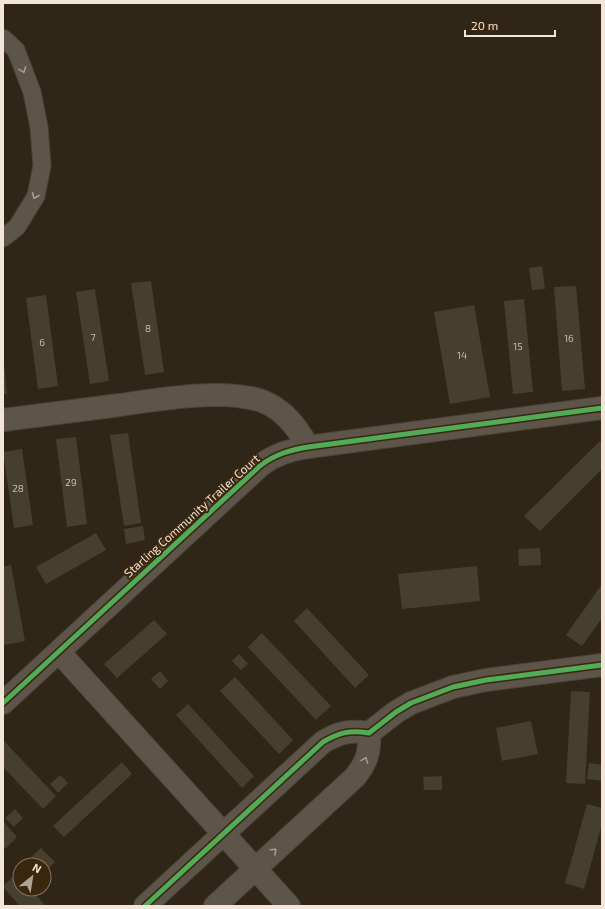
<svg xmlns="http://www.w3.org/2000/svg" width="605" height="909" font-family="'Exo 2',sans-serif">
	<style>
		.building { fill: #463f2e }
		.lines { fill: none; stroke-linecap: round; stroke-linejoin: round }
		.service-casing { stroke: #4c4338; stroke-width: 19 }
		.minor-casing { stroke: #4c4338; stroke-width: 24 }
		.service { stroke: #5d544a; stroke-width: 17 }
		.minor { stroke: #5d544a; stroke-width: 22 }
		.cycleway-casing { stroke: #3a270e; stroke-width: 8 }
		.cycleway { stroke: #51ab58; stroke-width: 5 }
		.oneway { stroke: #a89d91 }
		.labels { text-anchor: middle; stroke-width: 4; stroke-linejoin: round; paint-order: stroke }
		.number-label { font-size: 10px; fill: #c8bcae }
		.street-label { font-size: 12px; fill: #f3e6d8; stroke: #3a270e }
	</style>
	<rect width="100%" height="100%" fill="#302618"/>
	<g class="building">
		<path d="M542,266L545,289L532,290L529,268Z"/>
		<path d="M151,281L164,372L145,375L131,283Z"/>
		<path d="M576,286L585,389L562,391L554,287Z"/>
		<path d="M95,289L109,381L90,384L76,292Z"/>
		<path d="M46,295L58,386L38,389L26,298Z"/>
		<path d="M524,299L533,392L513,394L504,301Z"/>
		<path d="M474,305L490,397L450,404L434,312Z"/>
		<path d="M3,364H4L7,394H3Z"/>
		<path d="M128,433L141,523L124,526L110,435Z"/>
		<path d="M76,437L87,524L67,527L56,439Z"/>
		<path d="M600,441L602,443V469L540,531L524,516Z"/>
		<path d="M22,449L33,525L14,528L3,452Z"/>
		<path d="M143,526L145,540L126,544L124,529Z"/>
		<path d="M96,533L106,550L46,584L36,567Z"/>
		<path d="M540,548L541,565L519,566L518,549Z"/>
		<path d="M11,565L25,641L4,645L3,637V567Z"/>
		<path d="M477,566L480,601L402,609L398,574Z"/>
		<path d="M602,584V618L582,646L566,635Z"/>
		<path d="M307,608L369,675L355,688L294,621Z"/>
		<path d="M154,620L167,634L117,678L104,664Z"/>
		<path d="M262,633L331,706L316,720L248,647Z"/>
		<path d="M239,654L248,664L241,670L232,661Z"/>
		<path d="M160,671L168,681L160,689L151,679Z"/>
		<path d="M235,677L293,740L279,754L220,691Z"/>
		<path d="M571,691L590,692L585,784L566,783Z"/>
		<path d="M188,704L254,776L242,788L176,715Z"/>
		<path d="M531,721L538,754L502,761L496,728Z"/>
		<path d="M3,740L56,796L43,809L3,767Z"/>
		<path d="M122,762L132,774L64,837L53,826Z"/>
		<path d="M589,763L602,765V781L587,779Z"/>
		<path d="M60,775L68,783L58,793L50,784Z"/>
		<path d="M442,776V790H424L423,777Z"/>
		<path d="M587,804L602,808V824L584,889L565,883Z"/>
		<path d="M15,809L23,818L14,827L5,818Z"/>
		<path d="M3,821L17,837L5,849L3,846Z"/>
		<path d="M41,848L55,862L44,872V865H35L29,859Z"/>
		<path d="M16,874L20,878V889H30L46,906H20L3,887V886Z"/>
	</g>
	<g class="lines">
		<defs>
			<path id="service" d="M3,38L16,50L32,92L39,127L42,166L36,196L17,227L3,238"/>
			<g id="minor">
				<path d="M3,420C42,415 81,410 120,405C159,399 225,388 262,401C283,409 298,428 308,447"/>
				<path d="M59,652L289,906"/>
				<path d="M3,703L261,465C276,454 290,450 308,447L602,408"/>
				<path d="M145,906L323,742C340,732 350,730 369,733L396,712L411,703L453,687L486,680L602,665"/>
				<path d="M215,906L355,777C367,762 370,752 369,733"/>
			</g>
		</defs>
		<use href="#service" class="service-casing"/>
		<use href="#minor" class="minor-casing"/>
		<use href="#service" class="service"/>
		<use href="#minor" class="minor"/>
		<defs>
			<g id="cycleway">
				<path d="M3,703L261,465C276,454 290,450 308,447L602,408"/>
				<path d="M145,906L323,742C340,732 350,730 369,733L396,712L411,703L453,687L486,680L602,665"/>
			</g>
		</defs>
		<use href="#cycleway" class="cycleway-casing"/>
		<use href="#cycleway" class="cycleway"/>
	</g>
	<defs><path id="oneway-chevron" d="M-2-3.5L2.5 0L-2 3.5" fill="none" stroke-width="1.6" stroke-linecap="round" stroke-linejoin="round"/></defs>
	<g class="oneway">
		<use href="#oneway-chevron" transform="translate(23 70) rotate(70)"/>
		<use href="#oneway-chevron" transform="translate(35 196) rotate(112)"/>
		<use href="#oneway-chevron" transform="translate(365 760) rotate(-69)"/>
		<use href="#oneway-chevron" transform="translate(274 851) rotate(-43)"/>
	</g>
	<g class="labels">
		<g class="number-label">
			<text x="148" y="332">8</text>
			<text x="93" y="341">7</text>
			<text x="569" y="342">16</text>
			<text x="42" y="346">6</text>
			<text x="518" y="350">15</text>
			<text x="462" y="359">14</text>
			<text x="71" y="486">29</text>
			<text x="18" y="492">28</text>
		</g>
		<g class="street-label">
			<text transform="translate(192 516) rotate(-42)" y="4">Starling Community Trailer Court</text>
		</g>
	</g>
	<rect width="605" height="909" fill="none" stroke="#f3e6d8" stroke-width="8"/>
	<g transform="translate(32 877) rotate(30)"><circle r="19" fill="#3a270e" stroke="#84735f"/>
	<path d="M0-3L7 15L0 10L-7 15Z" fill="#afa395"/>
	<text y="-6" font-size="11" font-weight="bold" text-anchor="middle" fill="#f3e6d8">N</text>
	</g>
	<path d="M465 30v6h90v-6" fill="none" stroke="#f3e6d8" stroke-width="2"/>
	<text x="471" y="30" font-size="12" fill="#f3e6d8" stroke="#3a270e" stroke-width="3" paint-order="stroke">20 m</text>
</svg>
